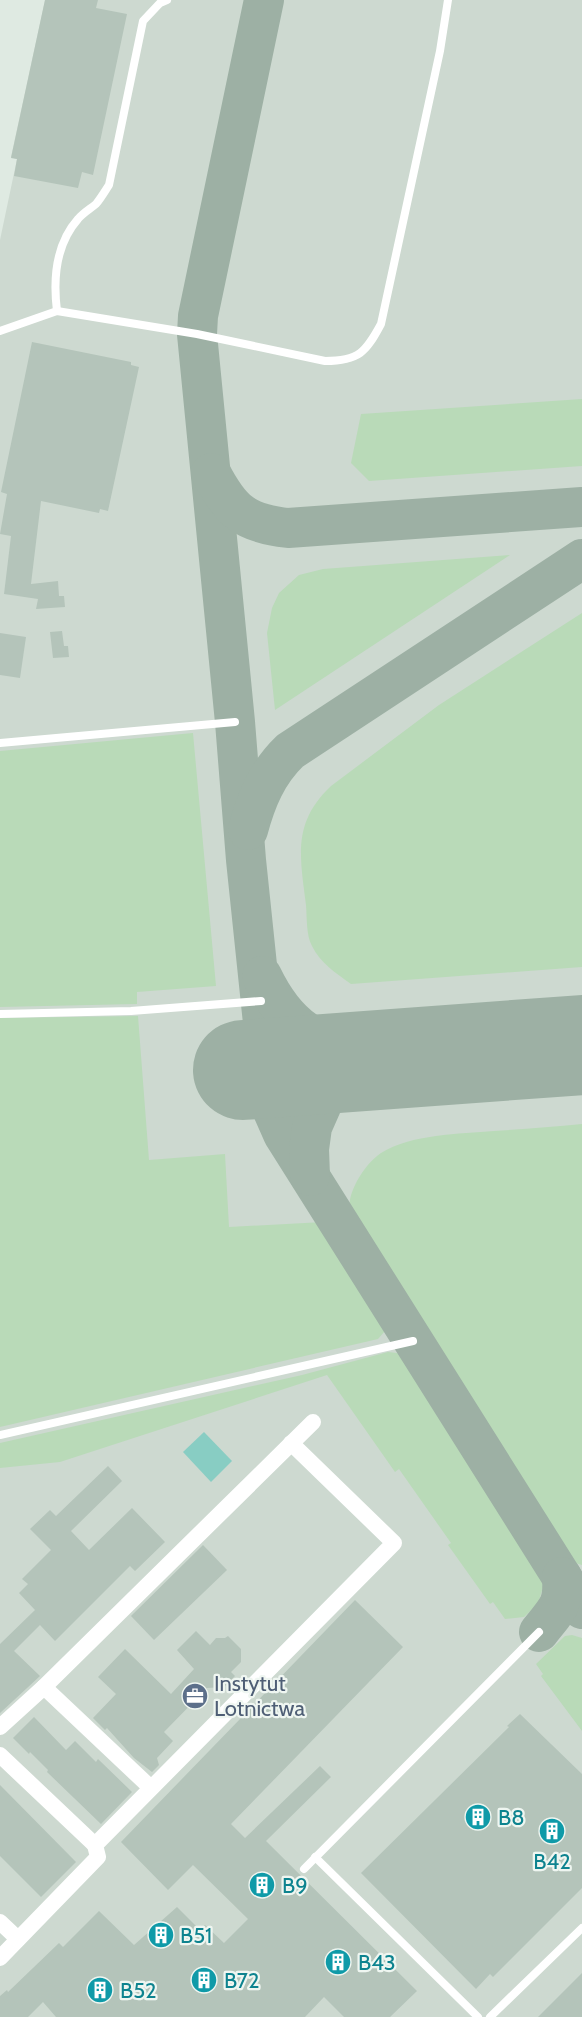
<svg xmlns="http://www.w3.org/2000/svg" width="582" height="2017" font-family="Cabin,sans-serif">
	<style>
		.built { fill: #cdd9d0 }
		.green { fill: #b9dab8 }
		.water { fill: #88cdc3 }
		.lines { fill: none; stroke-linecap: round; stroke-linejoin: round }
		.taxiway { stroke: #9db0a4; stroke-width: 40 }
		.runway { stroke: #9db0a4; stroke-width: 100 }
		.building { fill: #b4c4ba }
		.service { stroke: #fff; stroke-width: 8 }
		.minor { stroke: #fff; stroke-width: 16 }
		.labels { text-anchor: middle; stroke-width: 4.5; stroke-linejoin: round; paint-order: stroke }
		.service-label { font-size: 22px; fill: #4e5e75; stroke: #eff6f1; text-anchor: start }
		.culture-label { font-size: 22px; fill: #0d838f; stroke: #eff6f1; text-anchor: start }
	</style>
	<rect width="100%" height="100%" fill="#dfeae2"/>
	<path class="built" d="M45,0H582V2017H0V240L17,159L11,157Z"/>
	<g class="green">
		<path d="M582,399V466L369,481L351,463L361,414Z"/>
		<path d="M510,555L275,710L267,633L272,608L279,593L299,575L323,569Z"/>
		<path d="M582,613V967L351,984C336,973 320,963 312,946C306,935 307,917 306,905C300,856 292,823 331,786L439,705Z"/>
		<path d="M193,733L216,986L137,992V1004L0,1007V751Z"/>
		<path d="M138,1016L149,1160L225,1154L229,1227L323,1222L385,1321V1331L378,1339L0,1427V1018Z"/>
		<path d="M582,1124V1565L568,1561L352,1216C347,1203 351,1193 357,1181C363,1170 371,1160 381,1153C411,1134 460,1134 494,1131C523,1129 553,1127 582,1124Z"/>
		<path d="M388,1352L397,1353L409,1360L541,1570L543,1587L538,1604L524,1617L505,1619L493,1602L490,1604L448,1545L451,1543L399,1469L395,1472L327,1375L60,1462L0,1468V1443L302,1375Z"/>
		<path d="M572,1635L582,1638V1731L541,1676L543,1674L536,1664L565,1636Z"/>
	</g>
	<path class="water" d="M204,1432L232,1461L211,1482L183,1452Z"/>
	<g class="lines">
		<g class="taxiway">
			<path d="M264,0L198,316L197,334L235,722L246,860L272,1109L283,1134L582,1609"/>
			<path d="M211,473C231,511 244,523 288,528L582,507"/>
			<path d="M248,830C256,800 267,773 290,751L582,559"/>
			<path d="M262,976C290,1034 318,1041 375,1060"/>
			<path d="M310,1176L309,1149L312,1127L323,1102L338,1081L375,1060"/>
			<path d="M539,1632C556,1610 564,1607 562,1577"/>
		</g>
		<path class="runway" d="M243,1070L582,1045"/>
	</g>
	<g class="building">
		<path d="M45,0H98L96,8L127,14L93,175L82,172L78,188L14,176L17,159L11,158Z"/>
		<path d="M32,342L131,362V365L139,367L108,511L100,509L99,513L41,501L31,584L58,581L59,596H64L65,607L36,609L38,599L4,594L11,536L0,534L7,494L1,492Z"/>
		<path d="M62,631L64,646H68L69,657L53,658L50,632Z"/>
		<path d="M0,633L26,637L20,678L0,675Z"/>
		<path d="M108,1466L122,1481L71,1531L89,1550L132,1508L165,1542L135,1571L130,1566L55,1641L40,1625L14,1651L40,1676L0,1713V1644L35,1610L19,1593L28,1584L22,1579L51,1550L30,1529L50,1510L56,1516Z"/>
		<path d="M203,1545L227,1570L154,1640L131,1616Z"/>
		<path d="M355,1600L403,1647L231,1824L245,1838L320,1766L331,1777L266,1841L417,1991L390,2017H344L324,1997L305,2017H56L43,2002L28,2017H0V1996L7,1990L8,1992L59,1943L63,1947L99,1911L134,1945L177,1907L200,1930L205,1925L224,1943L248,1919L193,1865L168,1890L121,1842Z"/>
		<path d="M196,1631L210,1645L216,1638H225L228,1636L241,1649V1662L231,1672L235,1676L224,1687L207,1688L164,1732L173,1741L157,1758L159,1765L152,1772L134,1758L107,1728L105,1730L93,1718L116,1694L98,1677L125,1649L171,1694L194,1669L177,1650Z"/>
		<path d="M520,1714L582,1774V1888L493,1977L490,1974L476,1989L361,1873L509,1727L507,1726Z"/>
		<path d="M34,1717L66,1750L75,1741L96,1762L98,1759L132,1792L101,1824L47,1772L48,1770L30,1752L29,1754L13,1738Z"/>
		<path d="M0,1785L76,1862L41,1897L0,1856Z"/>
		<path d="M582,1973V2017H538Z"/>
	</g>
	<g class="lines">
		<g class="service">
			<path d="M57,311C53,279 55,245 78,219C83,213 90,209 96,204C101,198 105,191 109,185L143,21L160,3L167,0"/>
			<path d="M0,331L57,311L197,334L325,361C359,361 366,352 381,324L440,51L448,0"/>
			<path d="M0,743L235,722"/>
			<path d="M0,1014L131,1011L261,1001"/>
			<path d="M0,1435L413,1341"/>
			<path d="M315,1857L478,2017"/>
			<path d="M304,1869L539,1632"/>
			<path d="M490,2017L582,1928"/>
		</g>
		<g class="minor">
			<path d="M44,1687L151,1788"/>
			<path d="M0,1727L44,1687L313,1422"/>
			<path d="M0,1755L95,1845"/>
			<path d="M0,1922L18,1939"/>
			<path d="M0,1958L98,1857L95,1845L394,1543L291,1443"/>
		</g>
	</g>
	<defs>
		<symbol id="office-disc" viewBox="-11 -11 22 22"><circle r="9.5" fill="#5c6f8a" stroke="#eff6f1"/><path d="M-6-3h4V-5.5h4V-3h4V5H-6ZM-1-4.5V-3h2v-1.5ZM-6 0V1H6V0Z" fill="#fff"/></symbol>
		<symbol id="building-disc" viewBox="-11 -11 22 22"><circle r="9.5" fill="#0f9aa8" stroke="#eff6f1"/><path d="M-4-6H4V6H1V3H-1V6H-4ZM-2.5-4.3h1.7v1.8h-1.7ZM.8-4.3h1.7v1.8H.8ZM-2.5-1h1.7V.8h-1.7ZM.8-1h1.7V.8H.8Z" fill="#fff"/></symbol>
	</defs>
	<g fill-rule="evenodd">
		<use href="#office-disc" x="180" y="1681" width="30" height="30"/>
		<use href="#building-disc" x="463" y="1802" width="30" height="30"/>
		<use href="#building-disc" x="537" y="1816" width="30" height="30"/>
		<use href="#building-disc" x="247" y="1870" width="30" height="30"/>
		<use href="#building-disc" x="146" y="1920" width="30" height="30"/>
		<use href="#building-disc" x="323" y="1947" width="30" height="30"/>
		<use href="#building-disc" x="189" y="1965" width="30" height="30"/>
		<use href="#building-disc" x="85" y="1975" width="30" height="30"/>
	</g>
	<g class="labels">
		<g class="service-label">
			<text x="214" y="1691">Instytut<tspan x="214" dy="25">Lotnictwa</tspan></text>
		</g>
		<g class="culture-label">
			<text x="498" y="1825">B8</text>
			<text x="552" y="1869" text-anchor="middle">B42</text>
			<text x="282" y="1893">B9</text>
			<text x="180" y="1943">B51</text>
			<text x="358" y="1970">B43</text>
			<text x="224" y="1988">B72</text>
			<text x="120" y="1998">B52</text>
		</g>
	</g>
</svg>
